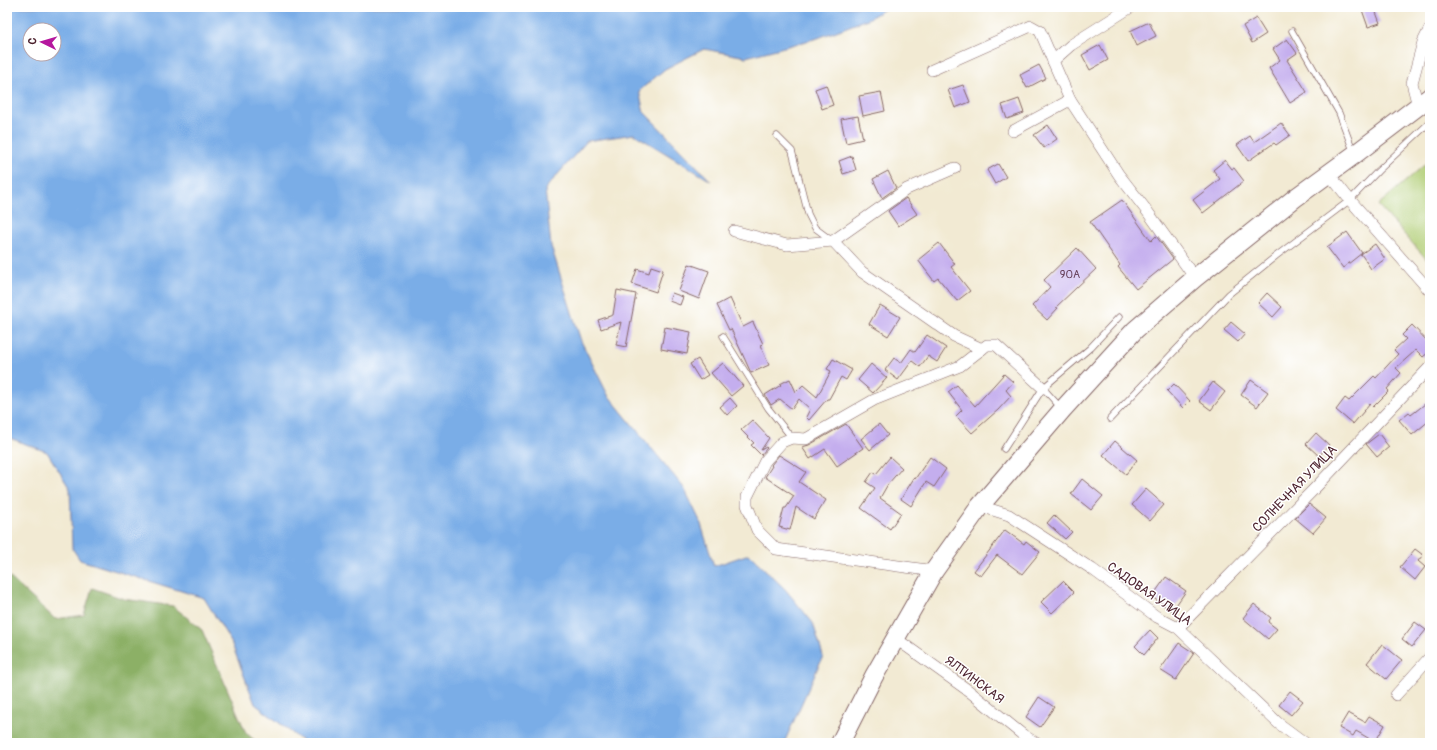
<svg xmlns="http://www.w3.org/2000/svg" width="1437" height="750" font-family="Pangolin,sans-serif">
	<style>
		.green { fill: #b0cd74; stroke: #7d7650 }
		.forest { fill: #8cb066; stroke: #6b6848 }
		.water { fill: #7aade7; stroke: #626689; fill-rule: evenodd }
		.building { fill: #c4aeee }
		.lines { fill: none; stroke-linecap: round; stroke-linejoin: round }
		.lane-casing { stroke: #856666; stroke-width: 7 }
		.street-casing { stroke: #856666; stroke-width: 12 }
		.primary-casing { stroke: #856666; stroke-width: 20 }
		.lane { stroke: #fff; stroke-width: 5.5 }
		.street { stroke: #fff; stroke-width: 11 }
		.primary { stroke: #fff; stroke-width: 18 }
		.labels { text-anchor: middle; stroke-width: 3; stroke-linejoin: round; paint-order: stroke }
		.number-label { font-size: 11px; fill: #68435c }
		.street-label { font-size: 13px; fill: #4a1f2b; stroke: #fff }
	</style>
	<rect width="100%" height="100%" fill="#fff"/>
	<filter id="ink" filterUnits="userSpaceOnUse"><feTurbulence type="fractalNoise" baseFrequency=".025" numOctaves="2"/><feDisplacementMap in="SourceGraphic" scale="8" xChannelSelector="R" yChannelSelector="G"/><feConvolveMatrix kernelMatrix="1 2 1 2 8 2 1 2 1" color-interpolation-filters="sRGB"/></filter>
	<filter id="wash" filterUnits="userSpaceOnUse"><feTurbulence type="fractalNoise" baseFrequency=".012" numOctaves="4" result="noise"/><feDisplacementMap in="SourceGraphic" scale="16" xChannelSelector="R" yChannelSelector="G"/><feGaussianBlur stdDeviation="0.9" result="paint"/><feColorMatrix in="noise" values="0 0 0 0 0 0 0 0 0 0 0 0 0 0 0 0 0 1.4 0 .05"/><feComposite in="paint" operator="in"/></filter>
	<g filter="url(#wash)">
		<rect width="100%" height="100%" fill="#f2ead3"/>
		<path class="green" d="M1430,160V263L1378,205Z"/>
		<path class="forest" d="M7,575L55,619L84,615L92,588L124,599L173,606L202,630L246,733L258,743H7Z"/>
		<path class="water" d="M7,7H888L868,19L818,38L746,57L704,49L665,69L639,91L644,112L711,181L634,134L587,141L545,189L551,246L581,341L608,395L684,488L700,521L714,566L749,554L785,589L813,623L823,656L784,743H305L255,704L231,642L204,598L80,560L72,548L70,489L47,452L7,437ZM30,30H54V54H30Z"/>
		<g id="blocks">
			<g class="building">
				<path d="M1361,7H1374L1380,23L1368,27Z"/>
				<path d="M1256,18L1266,34L1252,43L1243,26Z"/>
				<path d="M1149,22L1156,36L1137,46L1130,31Z"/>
				<path d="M1287,39L1297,53L1287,60L1307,92L1290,103L1269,68L1280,60L1273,49Z"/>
				<path d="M1100,45L1108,60L1090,70L1082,55Z"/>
				<path d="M1039,65L1046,78L1027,88L1020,75Z"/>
				<path d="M826,85L833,105L822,109L815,89Z"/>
				<path d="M963,85L970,102L955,108L948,90Z"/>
				<path d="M881,92L885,111L863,116L859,96Z"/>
				<path d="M1019,99L1024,113L1007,119L1002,105Z"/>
				<path d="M858,116L863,139L846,143L841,119Z"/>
				<path d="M1281,123L1290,135L1276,145L1274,143L1248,161L1237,145L1250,136L1254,142Z"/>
				<path d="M1048,125L1057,139L1044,148L1034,135Z"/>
				<path d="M852,156L856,170L843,174L839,161Z"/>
				<path d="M1225,160L1232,169L1234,168L1244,181L1203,213L1193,200L1220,179L1213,170Z"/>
				<path d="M998,164L1006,177L995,184L987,170Z"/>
				<path d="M888,171L896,188L882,198L873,179Z"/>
				<path d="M906,198L917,214L898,226L888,211Z"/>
				<path d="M1122,200L1151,241L1156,236L1173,259L1136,289L1118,267L1120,265L1090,222Z"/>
				<path d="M1347,232L1362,253L1343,268L1327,247Z"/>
				<path d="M939,243L955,264L951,267L970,291L957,301L938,278L934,281L918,260Z"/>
				<path d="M1375,244L1385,259L1371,269L1361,254Z"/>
				<path d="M1077,248L1096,269L1056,307L1058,308L1047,320L1032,306L1050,287L1044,280Z"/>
				<path d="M689,264L709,271L699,299L679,291Z"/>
				<path d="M651,266L663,270L656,292L632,284L637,269L649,273Z"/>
				<path d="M617,290L636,294L626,347L616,345L621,322L601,329L598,320L613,315Z"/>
				<path d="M672,293L683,297L680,305L669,301Z"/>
				<path d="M1267,293L1282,307L1273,317L1258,303Z"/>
				<path d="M730,298L743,327L753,322L763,344L760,345L769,365L751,373L731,329L729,330L717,305Z"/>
				<path d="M880,305L900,317L888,336L869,324Z"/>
				<path d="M1231,322L1245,334L1238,342L1224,330Z"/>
				<path d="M1412,325L1430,344V351L1423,357L1416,350L1396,368L1401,373L1387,389L1389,391L1373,407L1370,404L1353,424L1336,410L1345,398L1349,401L1374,376L1376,378L1398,354L1394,350L1406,339L1402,335Z"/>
				<path d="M665,327L691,332L687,354L661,349Z"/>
				<path d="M927,335L946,348L937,362L928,356L920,367L912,361L898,380L885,370L894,358L901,363L911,349L915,352Z"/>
				<path d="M698,359L708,375L700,380L690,364Z"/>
				<path d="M833,359L852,370L846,380L841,377L829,399H827L809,420L806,417L810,409L799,399L792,409L780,399L771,405L765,395L781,385L780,384L790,379L796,392L803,385L817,397L831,371L827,369Z"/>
				<path d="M723,363L743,386L731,396L711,373Z"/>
				<path d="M871,364L887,378L873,393L858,380Z"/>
				<path d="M1004,374L1013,382L1006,390L1011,396L998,410L972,433L956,416L962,410L948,392L957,385L975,406Z"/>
				<path d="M1251,380L1268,392L1257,407L1241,395Z"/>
				<path d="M1213,382L1225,392L1211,410L1199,401Z"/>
				<path d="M1174,384L1190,401L1183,408L1167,391Z"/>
				<path d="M730,398L737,406L727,415L720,407Z"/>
				<path d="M1430,400V420L1412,435L1399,420L1409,412L1411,415Z"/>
				<path d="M752,420L769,438L761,450L766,447L767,448L761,455L751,445L754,443L741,430Z"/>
				<path d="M846,424L863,448L837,466L825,449L810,459L802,447L809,445Z"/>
				<path d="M879,424L888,435L870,450L861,439Z"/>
				<path d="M1316,433L1329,445L1319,456L1306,444Z"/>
				<path d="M1379,434L1389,447L1377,457L1366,444Z"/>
				<path d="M1115,441L1137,460L1126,474L1103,455Z"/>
				<path d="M779,455L806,472L799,482L826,500L814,519L796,507L790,530L779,527L784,508H786L794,496L765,477L772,466L771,465Z"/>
				<path d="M890,457L902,468L888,484L880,498L901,513L890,529L861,508L875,488L866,482L873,472L876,474Z"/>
				<path d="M930,457L946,469L934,487L926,482L911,506L901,499L914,478L915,479Z"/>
				<path d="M1082,479L1103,496L1091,510L1071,494Z"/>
				<path d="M1146,489L1164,505L1150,521L1132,505Z"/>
				<path d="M1309,504L1326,518L1313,533L1295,518Z"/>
				<path d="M1054,515L1072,532L1065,539L1047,523Z"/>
				<path d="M1005,530L1024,544L1026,541L1040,552L1022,574L997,555L981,576L974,571Z"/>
				<path d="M1415,549L1423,555L1418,561L1425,567L1415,580L1400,567Z"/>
				<path d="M1166,577L1186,591L1172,611L1152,597Z"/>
				<path d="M1063,581L1074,592L1052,613L1041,602Z"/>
				<path d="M1254,604L1271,618L1268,622L1277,629L1268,639L1243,618Z"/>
				<path d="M1415,622L1426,630L1412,647L1402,639Z"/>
				<path d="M1150,630L1158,638L1144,655L1135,646Z"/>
				<path d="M1179,643L1194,653L1176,680L1160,670Z"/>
				<path d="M1382,644L1402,660L1386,679L1367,663Z"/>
				<path d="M1290,691L1303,701L1291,715L1279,705Z"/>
				<path d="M1039,697L1054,707L1040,727L1026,717Z"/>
				<path d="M1348,713L1365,722L1369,716L1385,725L1375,742L1356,731L1353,736L1339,728Z"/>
			</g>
		</g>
	</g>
	<g filter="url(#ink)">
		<use href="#blocks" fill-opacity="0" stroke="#856666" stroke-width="1"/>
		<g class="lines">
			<defs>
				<g id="lane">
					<path d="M1292,31L1339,113L1354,153"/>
					<path d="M777,136L792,151L808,214L815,228L831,240"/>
					<path d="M723,336L768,408L792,438"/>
					<path d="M1043,388L1061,408"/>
					<path d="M1110,419L1229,294L1276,256L1350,200L1378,171L1430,122"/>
					<path d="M1004,449L1043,388L1090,348L1119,317"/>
				</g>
				<g id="street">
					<path d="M1053,61L1070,100L1119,175L1147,211L1195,278"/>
					<path d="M932,70L1031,26L1040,31L1053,61L1071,45L1131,7"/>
					<path d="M1418,106L1412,83L1423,42L1430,28"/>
					<path d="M1013,131L1070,100"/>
					<path d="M1328,173L1350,200L1430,291"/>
					<path d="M734,231L787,245L833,241L907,189L955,168"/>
					<path d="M833,241L862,272L954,336L982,349"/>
					<path d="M980,506L1009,515L1092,569L1157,617L1178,628L1278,723L1305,743"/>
					<path d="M934,571L776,549L757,530L747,505V497L765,461L782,442L792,438L806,439L874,400L960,366L987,345H996L1043,388"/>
					<path d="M1178,628L1317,486L1430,367"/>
					<path d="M895,638L969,691L1023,735L1036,743"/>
					<path d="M1396,695L1430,657"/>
				</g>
				<path id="primary" d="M840,743L874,676L934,571L980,506L1063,409L1135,330L1195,278L1295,198L1354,155L1430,97"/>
			</defs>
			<use href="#lane" class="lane-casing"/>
			<use href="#street" class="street-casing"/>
			<use href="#primary" class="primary-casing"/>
			<use href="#lane" class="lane"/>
			<use href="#street" class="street"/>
			<use href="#primary" class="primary"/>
		</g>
	</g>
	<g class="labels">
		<g class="number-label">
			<text x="1070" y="278">90А</text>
		</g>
		<g class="street-label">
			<text transform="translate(1294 488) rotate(-46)" y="5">СОЛНЕЧНАЯ УЛИЦА</text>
			<text transform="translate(1150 593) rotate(35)" y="5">САДОВАЯ УЛИЦА</text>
			<text transform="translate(975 679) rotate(37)" y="5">ЯЛТИНСКАЯ</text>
		</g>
	</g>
	<rect width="1437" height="750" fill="none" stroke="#fff" stroke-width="24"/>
	<g transform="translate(42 42) rotate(275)"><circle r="19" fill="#ffffff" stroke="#b7a5aa"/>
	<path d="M0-3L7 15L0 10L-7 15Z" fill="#b5179e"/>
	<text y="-6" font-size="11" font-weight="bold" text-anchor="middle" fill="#4a1f2b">С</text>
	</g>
</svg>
